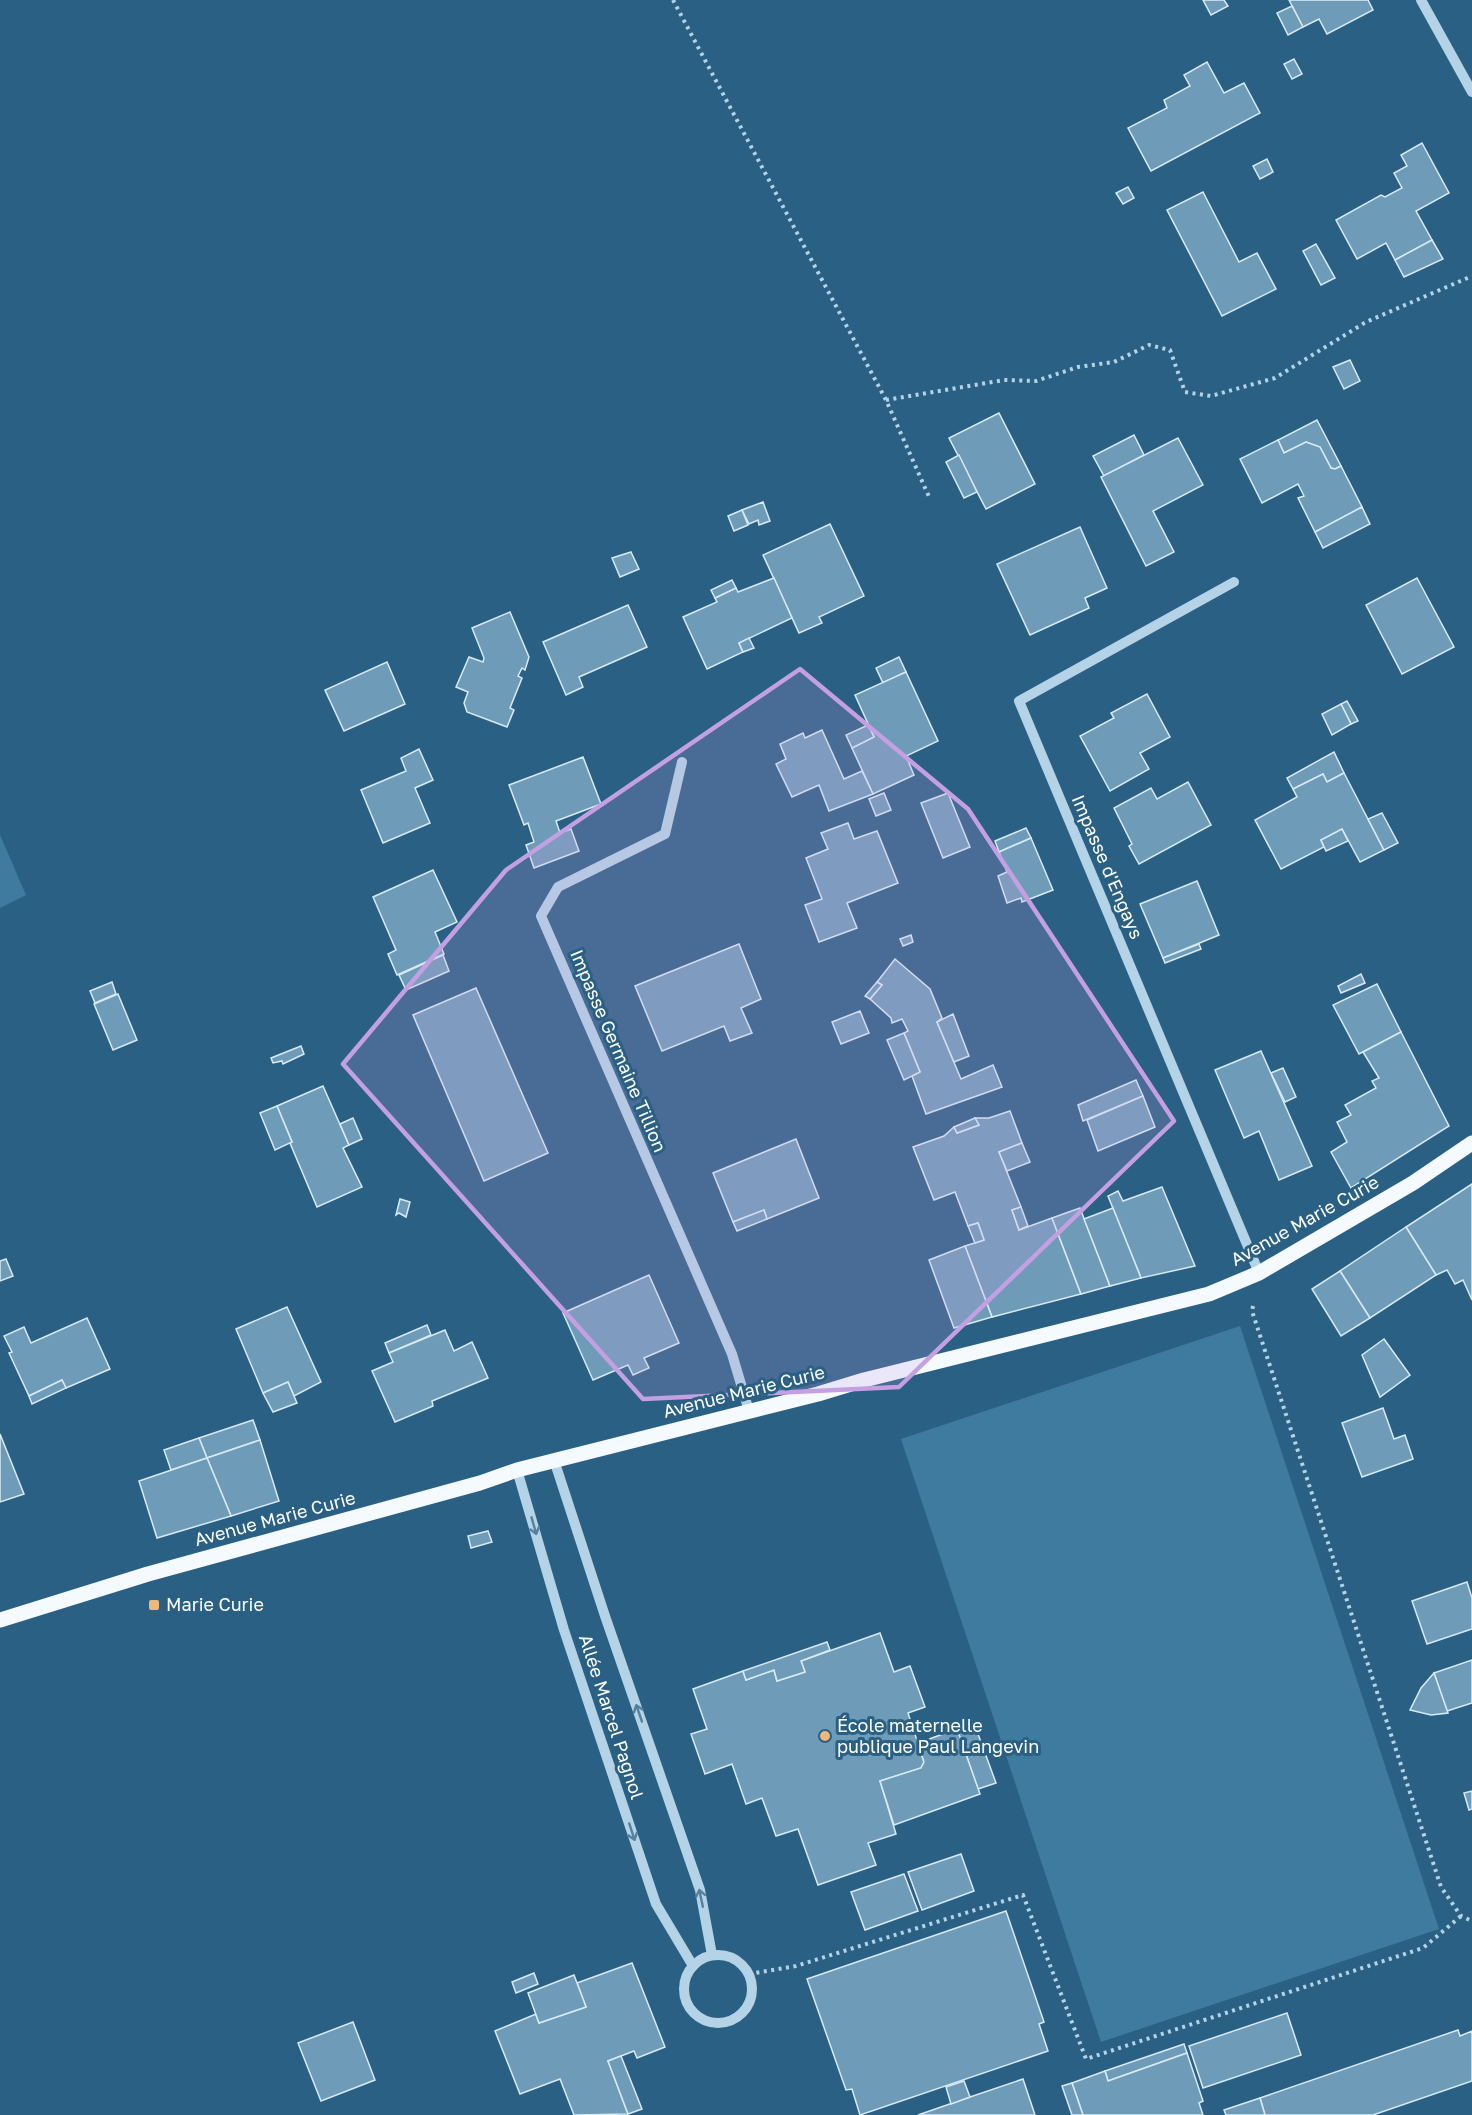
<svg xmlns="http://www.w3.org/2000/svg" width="1472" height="2115" font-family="'Golos Text',sans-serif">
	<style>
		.green { fill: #3f7b9f }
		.building { fill: #6e9cb8; stroke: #d7eaf5; stroke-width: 1.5 }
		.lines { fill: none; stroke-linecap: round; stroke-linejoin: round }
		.path { stroke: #b4d3e6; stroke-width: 4; stroke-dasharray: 3 4.5; stroke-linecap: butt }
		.minor { stroke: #b4d3e6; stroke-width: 10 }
		.major { stroke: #f4fafe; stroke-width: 15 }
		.oneway { stroke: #5382a1 }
		.marked { fill: #c4a0e2; fill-opacity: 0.2; stroke: #c4a0e2; stroke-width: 4.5; stroke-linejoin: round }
		.poi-dot { fill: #edb87b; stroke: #2a6083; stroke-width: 2 }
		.labels { text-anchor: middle; stroke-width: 6; stroke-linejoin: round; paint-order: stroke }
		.street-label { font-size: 18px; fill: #fff; stroke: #2a6083 }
		.poi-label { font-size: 18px; fill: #fff; stroke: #2a6083; text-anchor: start }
	</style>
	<rect width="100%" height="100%" fill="#2a6083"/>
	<g class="green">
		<path d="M0,835L26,895L0,908Z"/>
		<path d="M1240,1326L1439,1929L1101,2042L901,1439Z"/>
	</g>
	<g class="building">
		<path d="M1203,0H1224L1228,6L1211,15Z"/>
		<path d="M1289,0H1368L1373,10L1327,34L1319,19L1303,27Z"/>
		<path d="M1292,6L1303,27L1288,35L1277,13Z"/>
		<path d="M1294,59L1302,74L1292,79L1284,64Z"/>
		<path d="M1207,62L1224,93L1244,83L1260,113L1151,171L1128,128L1167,108L1164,100L1190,86L1184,75Z"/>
		<path d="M1422,143L1449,193L1416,211L1432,240L1395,260L1386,243L1357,259L1336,220L1381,195L1385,197L1402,188L1394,173L1407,166L1401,155Z"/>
		<path d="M1267,159L1273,172L1260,179L1253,166Z"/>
		<path d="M1128,187L1134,198L1123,204L1116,193Z"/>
		<path d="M1203,192L1239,262L1257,253L1276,289L1222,316L1167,210Z"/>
		<path d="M1432,240L1443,259L1404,277L1395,260Z"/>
		<path d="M1316,244L1335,278L1321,285L1303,251Z"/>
		<path d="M1350,360L1360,381L1344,389L1333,367Z"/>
		<path d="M999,413L1035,484L986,509L949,438Z"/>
		<path d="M1317,420L1341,466L1335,469L1331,468L1320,447L1306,442L1284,453L1278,440Z"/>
		<path d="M1134,435L1144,455L1104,476L1093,456Z"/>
		<path d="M1178,438L1203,485L1153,511L1174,552L1146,566L1101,477Z"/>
		<path d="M1278,440L1284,453L1306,442L1320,447L1331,468L1335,469L1341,466L1362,507L1315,532L1298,498L1304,496L1298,484L1262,503L1240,459Z"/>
		<path d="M959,455L977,492L964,498L946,462Z"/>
		<path d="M763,502L770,521L759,525L758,520L749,524L742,510Z"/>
		<path d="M1362,507L1370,524L1323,548L1315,532Z"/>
		<path d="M742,510L748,525L734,531L728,516Z"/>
		<path d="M830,524L864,596L819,617L822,623L799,633L763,555Z"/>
		<path d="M1080,527L1107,588L1085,598L1089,608L1030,635L997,564Z"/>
		<path d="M631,552L639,569L620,577L612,558Z"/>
		<path d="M774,578L792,618L739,643L743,652L707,669L683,617L717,602L715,598L736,588L738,592Z"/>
		<path d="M1417,578L1454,647L1402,674L1366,605Z"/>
		<path d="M732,580L736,588L715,598L711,590Z"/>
		<path d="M628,605L647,647L579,677L583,687L566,695L543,642Z"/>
		<path d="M510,612L529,657L525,670L522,668L518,676L522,678L510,708L514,710L507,727L467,712L464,703L468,692L456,687L469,657L483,662L484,658L472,628Z"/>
		<path d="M749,638L754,648L743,652L739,643Z"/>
		<path d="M899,657L906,672L883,683L876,668Z"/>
		<path d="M387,662L405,704L344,731L325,690Z"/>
		<path d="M906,672L938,741L906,756L914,775L873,794L852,748L874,737L855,695Z"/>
		<path d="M1147,694L1170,737L1140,753L1149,769L1110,791L1080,736L1114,718L1111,713Z"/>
		<path d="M1347,701L1358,721L1351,724L1341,704Z"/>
		<path d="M1341,704L1351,724L1332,735L1322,714Z"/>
		<path d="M868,725L874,737L852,748L846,735Z"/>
		<path d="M822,730L844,779L862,771L873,794L829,811L819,785L792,797L776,764L786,759L780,744L803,733L805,738Z"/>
		<path d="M419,749L433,780L415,788L430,823L383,843L361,790L406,771L401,758Z"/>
		<path d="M1334,752L1344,773L1327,782L1323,774L1293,789L1287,778Z"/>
		<path d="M583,757L601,804L556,821L560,833L571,829L579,851L534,868L526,845L534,842L528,823L524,825L509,785Z"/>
		<path d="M1344,773L1384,850L1360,862L1342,829L1321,840L1324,847L1281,869L1255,820L1297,797L1293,789L1323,774L1327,782Z"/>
		<path d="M1188,782L1211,825L1139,864L1129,846L1132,844L1114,808L1151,788L1157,799Z"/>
		<path d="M884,793L891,810L876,816L869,799Z"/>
		<path d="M948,793L970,847L943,858L921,803Z"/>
		<path d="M1382,813L1398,843L1384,850L1368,819Z"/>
		<path d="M848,823L854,839L877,831L898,883L847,903L857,928L819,942L805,905L822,899L806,858L828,849L821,833Z"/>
		<path d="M1026,828L1031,838L999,852L995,841Z"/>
		<path d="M1342,829L1348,841L1326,851L1321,840Z"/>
		<path d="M1031,838L1053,890L1022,902L1021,898L1007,903L998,876L1007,872L999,852Z"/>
		<path d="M433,870L457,922L435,932L444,954L397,975L388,954L396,950L373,897Z"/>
		<path d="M1197,881L1219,935L1163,958L1140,904Z"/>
		<path d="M911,935L913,942L903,946L900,939Z"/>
		<path d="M739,944L761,999L741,1008L752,1033L730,1041L724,1026L662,1051L635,986Z"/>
		<path d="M1199,944L1201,949L1165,963L1163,958Z"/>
		<path d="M443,955L449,971L406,990L399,975Z"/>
		<path d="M895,959L930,989L942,1018L937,1022L961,1079L993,1065L1002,1087L926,1114L912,1076L920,1072L904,1033L908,1031L902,1019L892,1023L891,1018L870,999L882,985L877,982Z"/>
		<path d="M1361,974L1365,983L1341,993L1338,986Z"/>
		<path d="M112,982L116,994L95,1003L90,991Z"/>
		<path d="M877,982L882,985L870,999L865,996Z"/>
		<path d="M1377,984L1401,1032L1359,1054L1333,1005Z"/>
		<path d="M476,988L548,1153L484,1181L413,1015Z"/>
		<path d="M118,994L137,1040L113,1050L94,1004Z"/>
		<path d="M860,1011L869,1033L841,1044L832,1022Z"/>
		<path d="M953,1014L969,1056L954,1062L937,1022Z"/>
		<path d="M1401,1032L1449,1126L1351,1188L1331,1152L1347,1142L1337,1122L1351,1115L1345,1105L1376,1088L1372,1081L1379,1078L1363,1052Z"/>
		<path d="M904,1033L920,1072L904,1080L887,1040Z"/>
		<path d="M301,1046L304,1054L283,1064L282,1061L273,1063L271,1058Z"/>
		<path d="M1261,1051L1312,1166L1279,1180L1259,1131L1244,1138L1215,1070Z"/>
		<path d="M1283,1068L1296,1097L1285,1102L1271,1073Z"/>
		<path d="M1136,1080L1143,1096L1083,1121L1078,1105Z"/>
		<path d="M323,1086L349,1145L343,1148L362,1187L317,1207L290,1143L292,1142L277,1106Z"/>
		<path d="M1143,1096L1155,1127L1098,1151L1087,1120Z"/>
		<path d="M277,1106L292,1142L275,1150L260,1113Z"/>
		<path d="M1010,1111L1022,1143L999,1152L1021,1207L1012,1210L1019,1230L1052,1218L1081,1294L992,1317L965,1246L984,1240L978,1223L968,1226L955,1192L934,1200L913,1147L944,1136L954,1127L957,1133L979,1125L975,1118H989Z"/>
		<path d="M353,1118L362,1139L349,1145L340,1124Z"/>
		<path d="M975,1118L979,1125L957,1133L954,1127Z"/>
		<path d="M796,1139L819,1198L767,1219L764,1210L733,1222L713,1173Z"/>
		<path d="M1022,1143L1030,1162L1007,1171L999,1152Z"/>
		<path d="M1472,1184V1300L1463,1280L1455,1284L1447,1270L1436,1275L1406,1227Z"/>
		<path d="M1162,1187L1195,1266L1141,1278L1108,1196L1118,1191L1123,1201Z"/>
		<path d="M400,1199L410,1202L406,1217L399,1213L396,1215Z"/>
		<path d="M1021,1207L1028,1226L1019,1230L1012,1210Z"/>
		<path d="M1080,1208L1110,1286L1081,1294L1052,1218Z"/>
		<path d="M1113,1208L1141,1278L1110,1286L1084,1219Z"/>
		<path d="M764,1210L767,1219L737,1231L733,1222Z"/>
		<path d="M978,1223L984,1240L975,1243L968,1226Z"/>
		<path d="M1406,1227L1436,1275L1370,1318L1340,1271Z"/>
		<path d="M965,1246L992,1317L954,1328L929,1260Z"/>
		<path d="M6,1259L13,1276L0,1281V1261Z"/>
		<path d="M1340,1271L1370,1318L1341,1336L1312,1289Z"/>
		<path d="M649,1275L679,1343L644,1358L649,1368L633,1375L628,1365L593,1380L563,1313Z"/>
		<path d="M287,1307L321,1382L294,1396L288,1382L263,1393L236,1329Z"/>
		<path d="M87,1318L110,1369L66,1388L62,1380L29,1396L9,1353L12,1352L4,1336L24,1327L31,1343Z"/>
		<path d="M427,1325L431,1335L389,1353L385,1343Z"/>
		<path d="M445,1330L454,1351L472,1342L488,1378L432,1401L433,1406L395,1422L372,1371L393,1362L389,1353Z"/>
		<path d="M1384,1339L1410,1375L1380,1397L1362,1355Z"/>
		<path d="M62,1380L66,1388L32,1404L29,1396Z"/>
		<path d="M288,1382L297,1403L273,1412L263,1393Z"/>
		<path d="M1383,1408L1394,1439L1405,1435L1413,1459L1362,1477L1342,1423Z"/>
		<path d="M253,1420L260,1440L207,1458L199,1438Z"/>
		<path d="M0,1434L24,1494L0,1502Z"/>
		<path d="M199,1438L207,1458L171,1470L164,1450Z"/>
		<path d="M260,1440L279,1501L231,1516L207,1458Z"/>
		<path d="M207,1458L231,1516L157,1538L139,1481Z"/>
		<path d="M488,1531L492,1542L471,1548L468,1536Z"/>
		<path d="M1467,1582L1472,1598V1629L1427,1644L1412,1601Z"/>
		<path d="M880,1633L894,1672L910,1666L925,1707L908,1713L924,1762L921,1768L880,1781L896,1834L868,1843L876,1865L818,1885L798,1829L776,1836L762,1798L746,1804L732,1764L705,1774L691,1734L707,1729L693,1689L743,1671L746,1680L774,1670L777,1681L805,1672L801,1661Z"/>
		<path d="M827,1642L830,1650L801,1661L805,1672L777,1681L774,1670L746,1680L743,1671Z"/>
		<path d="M1472,1660V1703L1447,1711L1434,1673Z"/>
		<path d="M1434,1673L1448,1713L1431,1715L1410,1710L1421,1688Z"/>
		<path d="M974,1723L996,1783L978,1789L957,1729Z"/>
		<path d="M957,1729L980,1794L894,1825L880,1781L921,1768L924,1762L918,1743Z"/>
		<path d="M1472,1791V1809L1469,1810L1464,1793Z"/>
		<path d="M961,1854L974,1891L922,1910L908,1872Z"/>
		<path d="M904,1874L918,1911L865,1930L851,1892Z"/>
		<path d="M1006,1911L1044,2022L1039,2024L1048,2051L860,2115L852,2089L846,2090L807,1979Z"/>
		<path d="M632,1963L665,2047L637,2058L634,2051L608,2061L628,2114L574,2115L560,2079L520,2094L495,2031L536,2014L539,2023L586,2007L577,1983Z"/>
		<path d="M534,1973L538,1984L516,1993L512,1982Z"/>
		<path d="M574,1975L586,2007L539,2023L528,1993Z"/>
		<path d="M1287,2013L1301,2055L1203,2088L1189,2046Z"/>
		<path d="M353,2022L375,2080L321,2101L298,2043Z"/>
		<path d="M1458,2030L1460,2036L1472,2031V2081L1373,2115H1265L1260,2098Z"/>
		<path d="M1184,2044L1187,2053L1108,2081L1105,2071Z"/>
		<path d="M1187,2053L1203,2101L1199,2103L1203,2115H1083L1072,2083L1105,2071L1108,2081Z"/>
		<path d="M621,2056L642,2109L628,2114L608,2061Z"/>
		<path d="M1023,2079L1035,2115H918L970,2097Z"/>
		<path d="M964,2081L970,2097L951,2104L946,2087Z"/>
		<path d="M1072,2083L1083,2115H1072L1062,2086Z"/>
		<path d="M1260,2098L1265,2115H1226L1224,2110Z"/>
	</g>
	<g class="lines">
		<g class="path">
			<path d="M673,0L886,400L930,499"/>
			<path d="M886,400L1004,380L1036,381L1078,367L1114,362L1149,345L1170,350L1185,392L1211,396L1275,378L1366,322L1472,276"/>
			<path d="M1253,1306L1252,1311L1441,1887L1461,1916L1472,1921"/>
			<path d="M749,1974L796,1966L1023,1895L1086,2059L1423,1948L1461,1916"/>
		</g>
		<g class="minor">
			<path d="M1421,0L1472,92"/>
			<path d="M1234,582L1019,701L1259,1273"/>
			<path d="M682,762L665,834L558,887L541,916L732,1354L749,1411"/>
			<path d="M554,1460L605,1616L700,1890L712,1955"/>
			<path d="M517,1470L564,1630L656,1904L693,1966"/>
			<circle cx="718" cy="1989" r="34"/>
		</g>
		<path class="major" d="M0,1620L148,1574L480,1483L517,1470L818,1394L864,1380L1209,1294L1259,1273L1413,1183L1472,1143"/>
	</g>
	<defs><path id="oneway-shaft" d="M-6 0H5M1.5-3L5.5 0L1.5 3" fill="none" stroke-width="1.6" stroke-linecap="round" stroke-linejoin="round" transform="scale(1.5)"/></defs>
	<g class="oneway">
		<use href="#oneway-shaft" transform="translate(534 1526) rotate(74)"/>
		<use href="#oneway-shaft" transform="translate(639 1713) rotate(-109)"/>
		<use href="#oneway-shaft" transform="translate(632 1832) rotate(72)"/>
		<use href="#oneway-shaft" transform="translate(701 1898) rotate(-102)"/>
	</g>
	<path class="marked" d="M800,669L968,809L1174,1121L899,1387L643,1399L343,1064L506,870Z"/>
	<g class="poi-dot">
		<rect x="148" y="1599" width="12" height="12" rx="3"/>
		<circle cx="825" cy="1736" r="6"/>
	</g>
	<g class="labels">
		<g class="street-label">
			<text transform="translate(1107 867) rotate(67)" y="6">Impasse d'Engays</text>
			<text transform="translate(618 1051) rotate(67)" y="6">Impasse Germaine Tillion</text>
			<text transform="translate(1305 1221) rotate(-29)" y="6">Avenue Marie Curie</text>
			<text transform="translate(744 1392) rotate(-14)" y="6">Avenue Marie Curie</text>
			<text transform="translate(275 1519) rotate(-15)" y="6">Avenue Marie Curie</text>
			<text transform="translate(611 1717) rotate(72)" y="6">Allée Marcel Pagnol</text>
		</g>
		<g class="poi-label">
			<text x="166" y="1611">Marie Curie</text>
			<text x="837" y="1732">École maternelle<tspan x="837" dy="21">publique Paul Langevin</tspan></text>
		</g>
	</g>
</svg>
